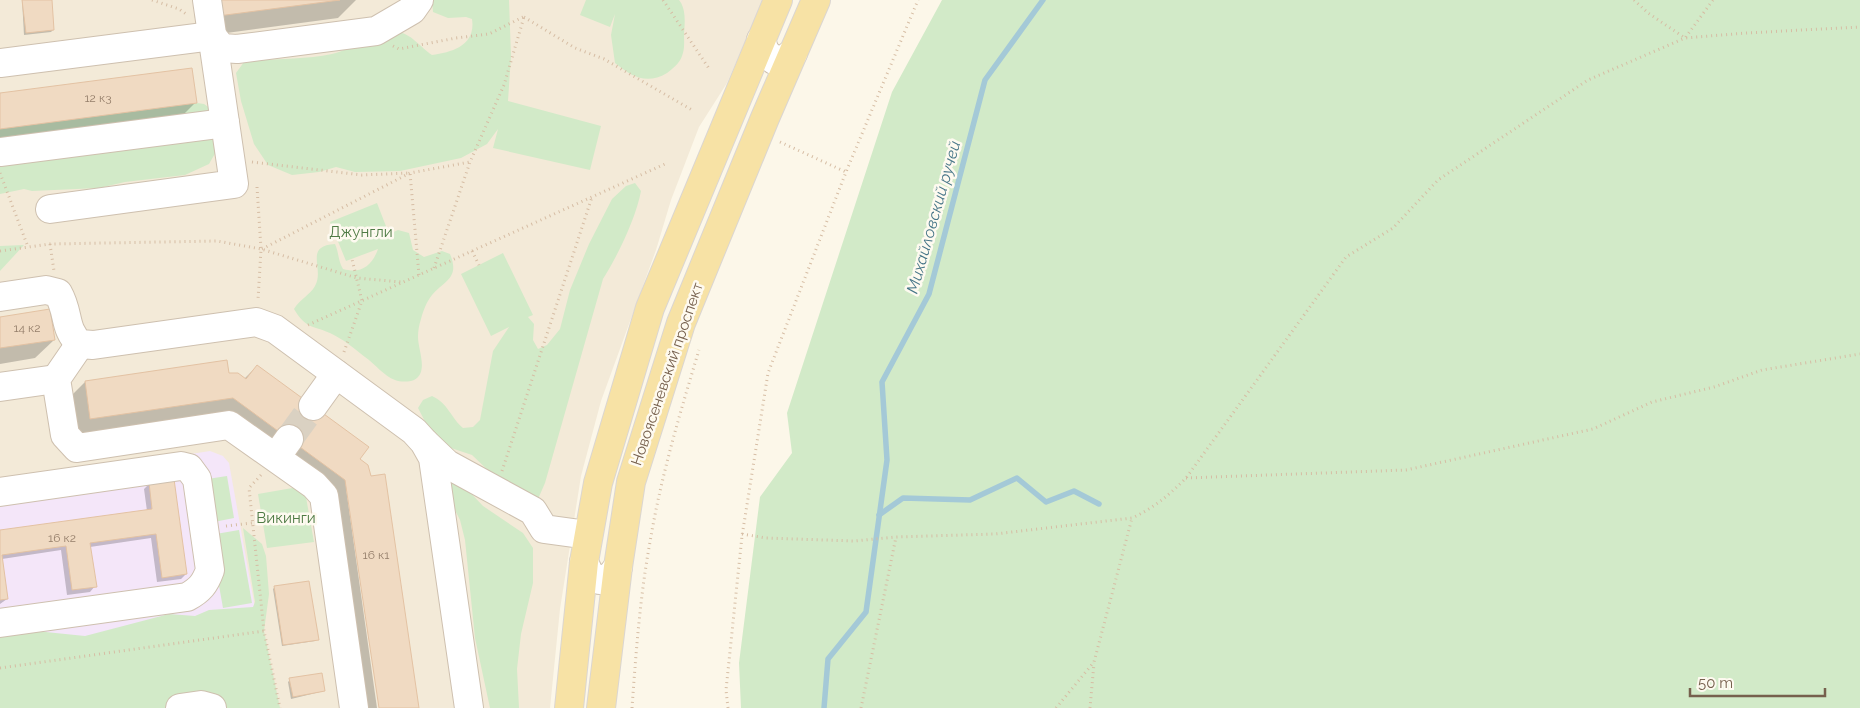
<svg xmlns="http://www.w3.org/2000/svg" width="1860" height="708" font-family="Raleway,sans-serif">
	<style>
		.residential { fill: #f3ead8 }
		.education { fill: #f4e6f9 }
		.green { fill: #d2eac8 }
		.shadow { fill: #0003 }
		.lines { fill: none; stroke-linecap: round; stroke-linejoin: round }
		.stream { stroke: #a4c9d7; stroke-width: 5.5 }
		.building { fill: #f0dac2; stroke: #e3c2a3 }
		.minor-tunnel { stroke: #dad1c2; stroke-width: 28; stroke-dasharray: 28 14; stroke-linecap: butt }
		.minor-casing { stroke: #cec0af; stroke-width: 30 }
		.major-casing { stroke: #dbd6d1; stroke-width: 30 }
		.path { stroke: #d6bda4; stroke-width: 3; stroke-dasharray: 1 4; stroke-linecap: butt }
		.minor { stroke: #fff; stroke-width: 28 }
		.major { stroke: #f7e2a5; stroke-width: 28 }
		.labels { text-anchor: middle; stroke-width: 5; stroke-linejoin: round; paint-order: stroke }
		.number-label { font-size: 12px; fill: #947e6a }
		.park-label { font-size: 15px; fill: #4f7b45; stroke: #fefaf0 }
		.street-label { font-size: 15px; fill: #76604d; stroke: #fefaf0 }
		.water-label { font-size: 16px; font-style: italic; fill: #477688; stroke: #fefaf0 }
	</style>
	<rect width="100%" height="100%" fill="#fcf7e9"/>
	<path class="residential" d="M0,0H763L727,83L699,127L671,200L656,250L601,401L581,476L560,609L550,708H0Z"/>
	<path class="education" d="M210,451L223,456L229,463L255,608L0,662V484Z"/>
	<g class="green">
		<path d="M432,0H509L511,56L508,101L601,126L590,170L493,148L498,129L487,144L461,158L400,171L355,172L336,167L319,172L292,175L268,165L254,144L241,101L236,73L244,62C273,58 304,60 332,54C353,49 375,31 397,32C411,33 420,47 432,55C453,52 476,45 472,19L466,17L448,18L433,12Z"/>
		<path d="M586,0H679C686,8 685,23 684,33C684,41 685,49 682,56C680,63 672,69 667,73C647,85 632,77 615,63L611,35L615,14L610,27L580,15Z"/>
		<path d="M942,0H1860V708H741L739,663L760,497L792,453L787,413L892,92Z"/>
		<path d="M197,103L204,104L211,109L217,150L209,164L185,175L125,182L99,188L32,191L24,189L0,194V129Z"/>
		<path d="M635,183L641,191C636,218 618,255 603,279L545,483L538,499L494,476L472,455L445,446L431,433L418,408L423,400L432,396C448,403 451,418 463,428L473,427L480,420L493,351L509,327L491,336L461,274L503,253L533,315L528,317L534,324L533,340L538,349L547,345L560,329L570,290L589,244L612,199L626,186Z"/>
		<path d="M377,203L389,234L398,230L409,233L413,250L424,257L442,251L450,254C460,278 445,280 432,295C427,301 423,311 421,319C419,325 418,331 418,337C418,350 429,372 414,380C409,382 400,382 395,380C384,376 375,364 365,357C355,349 343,339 330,333C312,325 306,329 294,309C300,299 310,295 315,286C325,269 303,246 335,244C339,253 338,261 343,269C361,274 372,266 378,249L346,261L330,222Z"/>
		<path d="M24,245L0,271V246Z"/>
		<path d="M445,475L464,486L483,506L523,533L533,548V583L521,634L517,669L519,708H490L475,638L465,540L460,520L451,502Z"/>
		<path d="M227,476L234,518L209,523L201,480Z"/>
		<path d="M304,486L314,542L267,548L258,494Z"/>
		<path d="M243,528L262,544L266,556L269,594L264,631L280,708H0V631L26,630L85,636L169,614L195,616L209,610L253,607L255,602Z"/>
		<path d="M239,530L252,603L223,608L210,535Z"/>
	</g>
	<g class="shadow">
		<path d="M22,0H50L53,30L51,32L24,35Z"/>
		<path d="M193,0H356L338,18L197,37Z"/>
		<path d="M0,94L195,103L177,121L0,144Z"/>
		<path d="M0,318L54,340L35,358L0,364Z"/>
		<path d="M226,361L228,374L244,379L257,366L358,460L417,708H380L349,494L346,488L377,708H355L325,501L211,418L69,439L64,403L85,382Z"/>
		<path d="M149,484L186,574L181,579L157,582L151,538L90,547L95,586L90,592L67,595L61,550L2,559L7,599L0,604V531L147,511L144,489Z"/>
		<path d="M275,587L317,639L315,641L282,646L273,589Z"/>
		<path d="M290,680L324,691L291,699L288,682Z"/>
	</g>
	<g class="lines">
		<g class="stream">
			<path d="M879,515L903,498L970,500L1017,478L1046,502L1074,491L1099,504"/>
			<path d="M824,708L828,659L866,612L887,460L882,382L929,294L985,80L1043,0"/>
		</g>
	</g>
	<g class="building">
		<path d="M22,0H52L54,30L26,33Z"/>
		<path d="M216,0H340L218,16Z"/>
		<path d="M192,68L197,103L0,129V93Z"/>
		<path d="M50,309L55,340L0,348V317Z"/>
		<path d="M227,360L229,373H238L246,379L257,365L369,447L360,459L368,465L371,476L385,474L419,708H379L345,480L233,398L90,419L85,381Z"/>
		<path d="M174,479L187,574L162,578L156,534L90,543L97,587L72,590L66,546L2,555L8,599L0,600V530L152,509L149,483Z"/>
		<path d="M309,581L319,640L283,645L274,586Z"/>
		<path d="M322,673L325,691L293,697L289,678Z"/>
	</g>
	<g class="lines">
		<path class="minor-tunnel" d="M289,439L313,406"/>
		<defs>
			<g id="minor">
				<path d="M212,36L222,48L237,49L376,31L412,10L419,0"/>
				<path d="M761,40L765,52L774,60H783L793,53"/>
				<path d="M0,63L212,36"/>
				<path d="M0,152L225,123"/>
				<path d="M50,209L234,184L207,0"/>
				<path d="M0,297L46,290L58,293C70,314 63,328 80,344L93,345L256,322L275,329L414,431L424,442L433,458L469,708"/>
				<path d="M80,344L56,379L65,435L77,448L229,425L314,485L324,496L354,708"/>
				<path d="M0,387L56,379"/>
				<path d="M313,406L336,374"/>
				<path d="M425,443L447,464L533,511L544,529L588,535"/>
				<path d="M276,457L289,439"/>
				<path d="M0,492L181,466L189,468L197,479L210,570C205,584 200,590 187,597L0,623"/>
				<path d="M584,562L590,575L600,580L610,577L618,567"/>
				<path d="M180,708L201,705L212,708"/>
			</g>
			<g id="major">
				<path d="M569,708L584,562L598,483L650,308L778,0"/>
				<path d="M601,708L618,567L631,482L681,323L765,118L816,0"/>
			</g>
		</defs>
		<use href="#minor" class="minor-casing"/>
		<use href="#major" class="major-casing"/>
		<g class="path">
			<path d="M152,0L179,9L186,14"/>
			<path d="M663,0L710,70"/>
			<path d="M1634,0L1648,13L1685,38L1746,33L1860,27"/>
			<path d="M524,17L575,48L604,59L692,110"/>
			<path d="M393,46L399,49L456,38L489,34L523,17"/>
			<path d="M780,142L846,172"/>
			<path d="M252,162L362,175L410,173L419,275"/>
			<path d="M0,173L28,247"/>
			<path d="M257,187L261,249L258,300"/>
			<path d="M50,244L54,271"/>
			<path d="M262,249L410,173L470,162"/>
			<path d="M0,251L50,244L217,241L261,249L357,278L401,282"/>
			<path d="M472,251L479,265"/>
			<path d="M434,268L470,162L504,85L524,17"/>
			<path d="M308,325L665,164"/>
			<path d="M344,352L362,301L352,259"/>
			<path d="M502,471L592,197"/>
			<path d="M261,475L249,488L264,631L280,708"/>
			<path d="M1186,478L1406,470L1593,429L1652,402L1714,387L1762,370L1860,354"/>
			<path d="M226,526L252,523"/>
			<path d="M742,534L766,538L854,541L896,537L995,534L1132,518C1154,508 1169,495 1186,478L1346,257L1393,228L1438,180L1588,80L1685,38L1713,0"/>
			<path d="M0,668L264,631"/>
			<path d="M632,708C636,652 640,597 650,542C661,476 680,413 699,350"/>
			<path d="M728,708L726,690L742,536L768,373L846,172L918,0"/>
			<path d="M861,708L896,537"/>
			<path d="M1056,708L1094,662L1132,518"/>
			<path d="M1090,708L1094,663"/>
		</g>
		<use href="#minor" class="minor"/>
		<use href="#major" class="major"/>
	</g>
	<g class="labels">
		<g class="number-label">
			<text x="98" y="102">12 к3</text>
			<text x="27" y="332">14 к2</text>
			<text x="62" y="542">16 к2</text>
			<text x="376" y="559">16 к1</text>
		</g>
		<g class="park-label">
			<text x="361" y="237">Джунгли</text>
			<text x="286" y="523">Викинги</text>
		</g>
		<g class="street-label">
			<text transform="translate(667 374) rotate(-71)" y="5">Новоясеневский проспект</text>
		</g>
		<g class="water-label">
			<text transform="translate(933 217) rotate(-74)" y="6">Михайловский ручей</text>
		</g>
	</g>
	<path d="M1690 688v8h135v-8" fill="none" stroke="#76604d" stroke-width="2.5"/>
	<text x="1698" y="688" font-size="15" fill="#76604d" stroke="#fefaf0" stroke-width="4" paint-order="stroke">50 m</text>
</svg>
